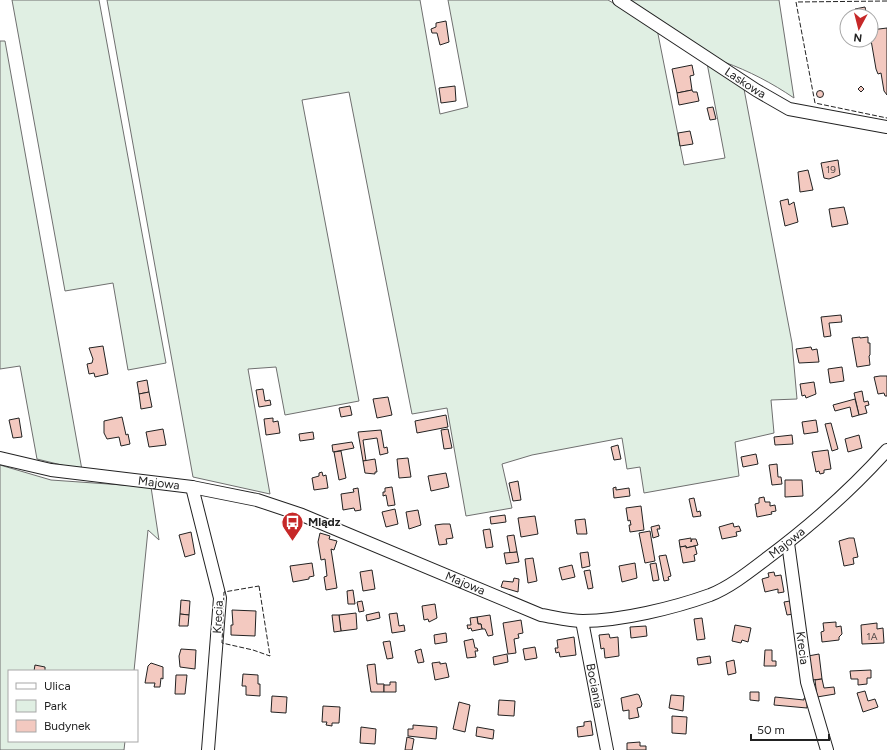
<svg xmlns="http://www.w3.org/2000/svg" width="887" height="750" font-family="Figtree,sans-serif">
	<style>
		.green { fill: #e0efe3; stroke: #6f6f6f }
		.building { fill: #f3c9c0; stroke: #222 }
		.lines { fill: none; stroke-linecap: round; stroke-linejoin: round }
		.minor-casing { stroke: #222; stroke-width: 14 }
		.minor { stroke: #fff; stroke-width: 12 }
		.fence { stroke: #222; stroke-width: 1; stroke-dasharray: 5 2; stroke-linecap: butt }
		.labels { text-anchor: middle; stroke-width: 3; stroke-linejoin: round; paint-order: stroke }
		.number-label { font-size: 10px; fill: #564c4a }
		.street-label { font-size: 12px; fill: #222; stroke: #fff }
		.poi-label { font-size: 12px; font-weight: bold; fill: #222; stroke: #fff; text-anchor: start }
	</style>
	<rect width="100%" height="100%" fill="#fff"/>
	<g class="green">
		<path d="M12,0H99L166,363L128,370L113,283L65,291Z"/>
		<path d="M107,0H420L440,114L468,107L448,0H608L657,29L684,165L725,158L707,63L744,89L792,343L797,399L771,400L774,433L735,442L739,476L644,493L640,467L627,469L622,438L532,455L502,464L512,508L466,516L447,408L412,414L349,92L302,100L359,401L285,415L276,367L248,369L270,494L193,477Z"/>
		<path d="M630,0H779L794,98C772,83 749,71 724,62Z"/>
		<path d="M0,41H5L82,470L37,459L20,366L0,369Z"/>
		<path d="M0,465L51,480L151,487L159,540L148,530L134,671H9V741H125L124,750H0Z"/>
	</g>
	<g class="building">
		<path d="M865,7L867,16H856L855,9Z"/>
		<path d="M446,21L449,42L440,45L437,33H432L431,29L436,27V23Z"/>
		<path d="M887,28V95L884,91L881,73L878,74L876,69L871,40V30Z"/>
		<path d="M692,65L694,75L690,76L692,90L677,93L672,69Z"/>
		<path d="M455,86L456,101L441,103L439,88Z"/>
		<path d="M861,86L864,89L861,92L858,89Z"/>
		<path d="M692,90L693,92H697L699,101L679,105L677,93Z"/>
		<circle cx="820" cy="94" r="3.5"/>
		<path d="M713,107L716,119L710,120L707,108Z"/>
		<path d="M690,131L693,144L680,146L678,133Z"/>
		<path d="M838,160L840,175L829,179L824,178L821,163Z"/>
		<path d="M808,170L813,190L800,192L798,172Z"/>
		<path d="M788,199L789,205L794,202L798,222L785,226L780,201Z"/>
		<path d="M844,207L848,224L832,227L829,209Z"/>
		<path d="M841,315L842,322L829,323L831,336L824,337L821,317Z"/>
		<path d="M860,337V338L868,337V343H870V355L869,356L870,365L857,367L852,338Z"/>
		<path d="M103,346L108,374L95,377L94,373L89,374L87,364L92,363L93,359L89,348Z"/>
		<path d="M811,347L812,350L817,349L819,362L799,363L796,349Z"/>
		<path d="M842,367L844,381L830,383L828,369Z"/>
		<path d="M880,376H887V396H885L884,393L878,394L874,377Z"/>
		<path d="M147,380L149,392L139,394L137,382Z"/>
		<path d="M814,382L816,394L806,398L805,395L802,396L800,384Z"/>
		<path d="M263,389L265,401L270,400L271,405L259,407L256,390Z"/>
		<path d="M862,391L864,402L868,401L869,405L865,406L867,413L859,415L854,393Z"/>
		<path d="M149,392L152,407L141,409L139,394Z"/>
		<path d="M388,397L392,415L377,418L373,399Z"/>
		<path d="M855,399L859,415L852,417L850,407L835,411L833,405Z"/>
		<path d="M350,406L352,415L341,417L339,408Z"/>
		<path d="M446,415L448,427L417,433L415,421Z"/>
		<path d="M122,417L126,435L128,434L130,444L121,446L119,437L107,439L104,433V421Z"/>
		<path d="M19,418L22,437L13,438L9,420Z"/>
		<path d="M273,418V422L278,421L280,433L266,435L264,419Z"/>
		<path d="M816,420L818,432L804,434L802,422Z"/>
		<path d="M831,423L838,449L832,451L825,424Z"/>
		<path d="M163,429L166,445L149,447L146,432Z"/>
		<path d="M448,429L452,448L444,449L441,430Z"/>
		<path d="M381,430L384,448L387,447L388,453L380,455L377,438L363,440L366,461H363L358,432Z"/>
		<path d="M313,432L314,439L300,441L299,434Z"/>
		<path d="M792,435L793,444L775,445L774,437Z"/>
		<path d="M859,435L862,448L848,452L845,439Z"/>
		<path d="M352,442L354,448L333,452L332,445Z"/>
		<path d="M618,445L621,459L614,460L611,447Z"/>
		<path d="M828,450L831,469L824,470V473L820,474L819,471L816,472L812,452Z"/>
		<path d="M341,451L346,478L339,480L334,452Z"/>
		<path d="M756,454L758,464L743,467L741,457Z"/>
		<path d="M408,458L411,477L399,478L397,459Z"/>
		<path d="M375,459L377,472H375V474L365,473L363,461Z"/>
		<path d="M777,464L778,477H781L782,484L772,485L769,465Z"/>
		<path d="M322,472L323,476L326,475L328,488L314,490L312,478L319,476V473Z"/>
		<path d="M446,473L449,487L431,491L428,476Z"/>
		<path d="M785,480H802L803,496L785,497Z"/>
		<path d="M518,481L521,500L513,501L509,483Z"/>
		<path d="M392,487L395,505L388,506L386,495L383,496V492H385V488Z"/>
		<path d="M616,487V490L629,488L630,496L614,498L613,488Z"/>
		<path d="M358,488L361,510L355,511L354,508L343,510L341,494L354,492L353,489Z"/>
		<path d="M764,497L765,502H770V506L775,505L776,511L771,512L772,514L757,517L755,504L759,503V498Z"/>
		<path d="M694,498L697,512L700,511L701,516L693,517L689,499Z"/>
		<path d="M641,506L644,530L630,532L629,525H631L630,520L628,521L626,508Z"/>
		<path d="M395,509L398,524L386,527L382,512Z"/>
		<path d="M418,510L421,525L409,529L406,512Z"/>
		<path d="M505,515L506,522L491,524L490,517Z"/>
		<path d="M535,516L538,534L521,537L518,518Z"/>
		<path d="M585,519L587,534H577L575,520Z"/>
		<path d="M733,523L734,527L739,526L741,531L736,532L737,536L722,539L719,527Z"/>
		<path d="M443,524H450L453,538L446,539L447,544L439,545L435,525Z"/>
		<path d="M659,525L660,529H657L659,536L653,538L651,527Z"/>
		<path d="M490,529L493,547L486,548L483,530Z"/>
		<path d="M650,531L655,561L645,563L639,533Z"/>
		<path d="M191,532L195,554L185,557L179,535Z"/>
		<path d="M320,533L330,536L329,539L337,541L334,550L331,549L337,588L326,590L324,577L327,576L325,559L321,560L318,542Z"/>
		<path d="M514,535L517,552L510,553L507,536Z"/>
		<path d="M691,538V542L692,539H696L698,545L686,548V546L680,547L679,540Z"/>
		<path d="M849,538H854L858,557L853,558L854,564L844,566L839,541Z"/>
		<path d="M686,546V548L695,546L697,554L694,555L695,561L683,563L680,547Z"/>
		<path d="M517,552L519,562L506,564L504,553Z"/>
		<path d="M588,552L590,566L582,568L580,553Z"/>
		<path d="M666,555L671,576L668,577L669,580L664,581L659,556Z"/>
		<path d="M533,558L537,581L528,583L525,559Z"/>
		<path d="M312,563L314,576L309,577V579L293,582L290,566Z"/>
		<path d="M635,563L637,578L622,582L619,566Z"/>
		<path d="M656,563L659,580L653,581L650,564Z"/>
		<path d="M572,565L575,577L562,580L559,568Z"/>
		<path d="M372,570L375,589L363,591L360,572Z"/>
		<path d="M590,570L593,588L588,589L584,571Z"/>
		<path d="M774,572L775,576L781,575L784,592L778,593V589L765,592L762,579L769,577L768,573Z"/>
		<path d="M514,578L519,579L518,592L501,587L503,581L513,582Z"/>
		<path d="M353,590L355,604H348L347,591Z"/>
		<path d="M181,600L190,601L189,615L180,614Z"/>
		<path d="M362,601L364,611L359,612L357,602Z"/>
		<path d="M790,601L793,614L787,615L784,602Z"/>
		<path d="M435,604L437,618L429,622L428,619L424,620L422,606Z"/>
		<path d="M232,610L256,611L255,636L231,635V625H233Z"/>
		<path d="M379,612L380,618L367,621L366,615Z"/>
		<path d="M356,613L357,629L341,631L339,615Z"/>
		<path d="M397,613L399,626L404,625L405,631L392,633L389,614Z"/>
		<path d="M180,614L189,615L188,626H179Z"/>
		<path d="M332,615H339L341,631L334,632Z"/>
		<path d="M490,615L493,635L488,636L485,629H482L481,624H478L477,617Z"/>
		<path d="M477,617L478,624H481L482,629L472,631L471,628L468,629L467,625H471L470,618Z"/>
		<path d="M702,618L705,639L697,640L694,619Z"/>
		<path d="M521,620L523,633L518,634L519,638L514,639L516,653L508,654L503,623Z"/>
		<path d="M836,622V627L841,626L842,634L839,637V640L822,642L821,632L824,631L823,623Z"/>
		<path d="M877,623V629L883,628L884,643L862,644L861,625Z"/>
		<path d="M735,625L751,628L748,642L742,640L741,643L732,641Z"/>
		<path d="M646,626L647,636L631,638L630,627Z"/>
		<path d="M446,633L447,642L435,644L434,635Z"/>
		<path d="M609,634L610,638L618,637L619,656L605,658L604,648L601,649L599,635Z"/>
		<path d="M574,637L576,655L560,657L559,652L556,653L555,648H558L557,640Z"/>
		<path d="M473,639L475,648H477L478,651H475L476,657L467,658L464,641Z"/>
		<path d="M390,641L393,658L387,659L383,642Z"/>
		<path d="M535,647L537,658L525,660L523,649Z"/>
		<path d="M181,649L196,650L195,669L180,667L179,656Z"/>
		<path d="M421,649L424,662L418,663L415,651Z"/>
		<path d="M765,650H772V661H776V666H764Z"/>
		<path d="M507,654L508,662L494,665L493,657Z"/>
		<path d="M819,654L822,679L811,680L808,656Z"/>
		<path d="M710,656L711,663L698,665L697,658Z"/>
		<path d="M734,660L736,673L728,675L726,662Z"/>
		<path d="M440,662V664L446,663L449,677L435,680L432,663Z"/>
		<path d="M151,663L163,667V679L161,678L160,687H154L155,683H145L148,666Z"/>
		<path d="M375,664L377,684H384V692H371L367,665Z"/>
		<path d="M35,665L45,667V671H34Z"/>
		<path d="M871,670V678H867V684L858,685V679H851L850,671Z"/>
		<path d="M243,674L258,675V684H260V696L246,695V686H242Z"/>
		<path d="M176,675H187L185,694H175Z"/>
		<path d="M822,679L824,688L834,687L835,694L817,697L815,680Z"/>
		<path d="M390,682H396V692H384V685H390Z"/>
		<path d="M865,691L868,701L875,699L878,707L863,712L857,693Z"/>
		<path d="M750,692H759V701L750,700Z"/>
		<path d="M637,694L639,695L642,704L641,707L637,708L639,717L629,719V710L623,711L621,698Z"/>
		<path d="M671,695L684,696L683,711L669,708Z"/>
		<path d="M272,696L287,697L286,713L271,712Z"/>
		<path d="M775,697L804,700V698H807V708L774,705Z"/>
		<path d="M499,700L515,701L514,716L498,715Z"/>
		<path d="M459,702L470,705L465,732L453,729Z"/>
		<path d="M323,706L340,707L339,723H332V726L326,725L327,722H322Z"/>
		<path d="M672,716L687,717L686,734L672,733Z"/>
		<path d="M591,721L593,735L578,737L577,727L584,726V722Z"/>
		<path d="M413,725L437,727L436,739L408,736V729H413Z"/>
		<path d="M361,727L376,729L375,744L360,743Z"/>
		<path d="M477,727L494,730L493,739L476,736Z"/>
		<path d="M407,737L414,739L412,750H405Z"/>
		<path d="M640,742V746H646V750H627V743Z"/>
	</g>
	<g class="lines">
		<defs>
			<g id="minor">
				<path id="s1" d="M619,0L756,90L789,109L887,127"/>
				<path id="s2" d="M0,458L51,470L192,487L257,500L302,515L541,615C554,617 569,621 583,621C620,621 674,608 710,595C730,587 749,572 766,559C809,527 851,490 887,450"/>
				<path d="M192,487L220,598L208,750"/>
				<path id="s3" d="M788,543L807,682L827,750"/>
				<path id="s4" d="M582,621L607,750"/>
			</g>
		</defs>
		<use href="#minor" class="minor-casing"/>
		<use href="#minor" class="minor"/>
		<g class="fence">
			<path d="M887,1L796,2L815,103L887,118"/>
			<path d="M259,586L270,656L253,650L222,643L224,592Z"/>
		</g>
	</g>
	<defs>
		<symbol id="bus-pin" viewBox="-11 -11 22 30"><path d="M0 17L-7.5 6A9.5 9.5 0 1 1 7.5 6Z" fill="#c62828" stroke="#fff"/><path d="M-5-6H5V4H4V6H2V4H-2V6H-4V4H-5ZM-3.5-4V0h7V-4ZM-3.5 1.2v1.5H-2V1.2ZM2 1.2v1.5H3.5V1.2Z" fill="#fff"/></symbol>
	</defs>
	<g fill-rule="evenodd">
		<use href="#bus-pin" x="280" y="510" width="25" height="34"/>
	</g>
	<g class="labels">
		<g class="number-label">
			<text x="831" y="173">19</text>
			<text x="872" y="640">1A</text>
		</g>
		<g class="street-label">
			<text dy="4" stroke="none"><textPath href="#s1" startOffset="151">Laskowa</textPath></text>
			<text dy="4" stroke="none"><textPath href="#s2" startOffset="161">Majowa</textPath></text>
			<text dy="4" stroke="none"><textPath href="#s2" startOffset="833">Majowa</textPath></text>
			<text dy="4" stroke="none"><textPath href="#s2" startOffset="485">Majowa</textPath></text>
			<text transform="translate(218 617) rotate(-87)" y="4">Krecia</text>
			<text dy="4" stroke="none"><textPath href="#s3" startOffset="106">Krecia</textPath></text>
			<text dy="4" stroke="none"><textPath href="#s4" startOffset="66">Bociania</textPath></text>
		</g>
		<g class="poi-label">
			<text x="308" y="526">Mlądz</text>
		</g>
	</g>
	<rect x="8" y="670" width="130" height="72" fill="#ffffff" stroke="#a7a7a7"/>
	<rect x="16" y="683" width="20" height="6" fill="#ffffff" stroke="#a7a7a7"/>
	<text x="44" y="690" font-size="12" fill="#222222">Ulica</text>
	<rect x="16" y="700" width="20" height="12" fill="#e0efe3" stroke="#a7a7a7"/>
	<text x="44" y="710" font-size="12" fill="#222222">Park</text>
	<rect x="16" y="720" width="20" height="12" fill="#f3c9c0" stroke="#a7a7a7"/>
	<text x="44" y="730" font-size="12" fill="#222222">Budynek</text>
	<g transform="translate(859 28) rotate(187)"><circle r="19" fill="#ffffff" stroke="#a7a7a7"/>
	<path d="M0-3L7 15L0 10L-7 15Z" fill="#c62828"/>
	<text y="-6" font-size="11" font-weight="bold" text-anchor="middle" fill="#222222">N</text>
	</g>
	<path d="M751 734v6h78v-6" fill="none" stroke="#222222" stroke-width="2"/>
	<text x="757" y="734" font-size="12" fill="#222222" stroke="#ffffff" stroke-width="3" paint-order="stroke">50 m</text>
</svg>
